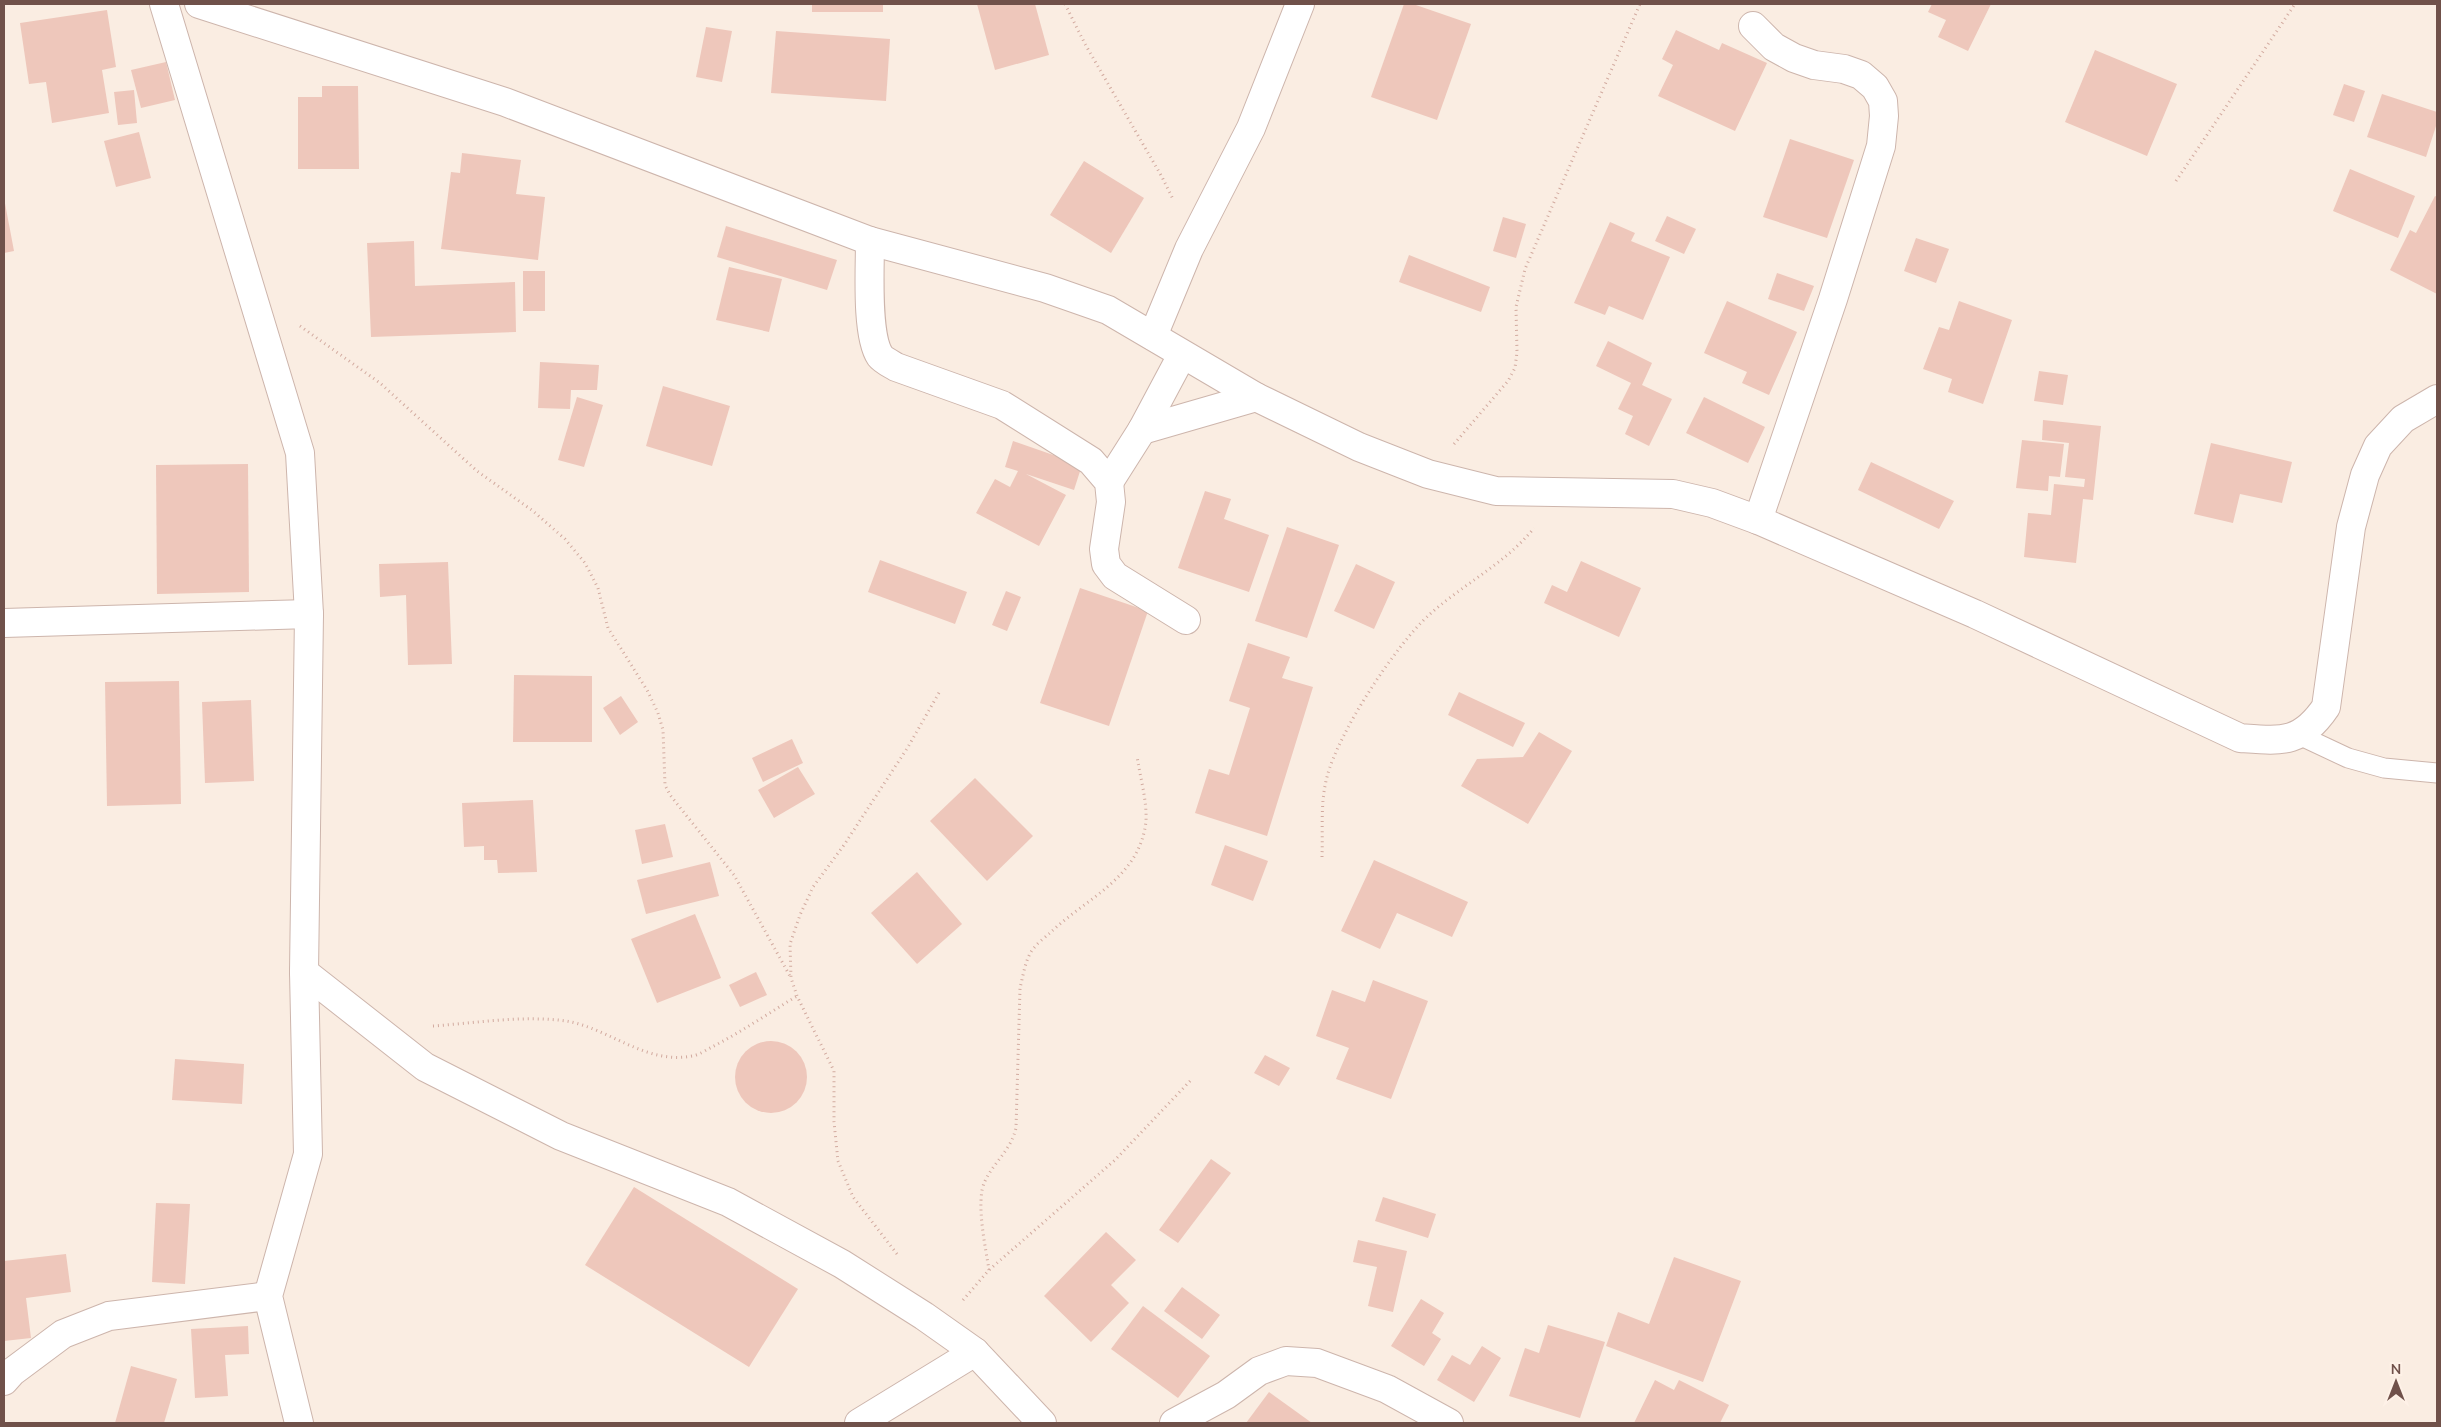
<svg xmlns="http://www.w3.org/2000/svg" width="2441" height="1427" font-family="'Nunito Sans',sans-serif">
	<style>
		.building { fill: #eec7bb }
		.lines { fill: none; stroke-linecap: round; stroke-linejoin: round }
		.lane-casing { stroke: #cdb5ac; stroke-width: 21 }
		.street-casing { stroke: #cdb5ac; stroke-width: 30 }
		.path { stroke: #d2aa9f; stroke-width: 3; stroke-dasharray: 1 4; stroke-linecap: butt }
		.lane { stroke: #fff; stroke-width: 19 }
		.street { stroke: #fff; stroke-width: 28 }
	</style>
	<rect width="100%" height="100%" fill="#faede2"/>
	<g class="building">
		<rect x="812" y="4" width="71" height="8"/>
		<path d="M977,4H1035L1049,55L995,70Z"/>
		<path d="M1404,4H1413L1471,24L1437,120L1371,97Z"/>
		<path d="M1932,4H1991L1968,51L1938,37L1946,20L1928,12Z"/>
		<path d="M107,10L116,67L102,70L109,113L52,123L46,82L29,84L20,23Z"/>
		<path d="M706,27L732,31L722,82L696,77Z"/>
		<path d="M1676,30L1719,50L1722,43L1767,63L1735,131L1658,96L1673,65L1662,59Z"/>
		<path d="M776,31L890,39L886,101L771,93Z"/>
		<path d="M2095,50L2177,84L2147,156L2065,122Z"/>
		<path d="M166,62L175,100L141,108L131,70Z"/>
		<path d="M2344,84L2365,91L2354,122L2333,115Z"/>
		<path d="M322,86H358L359,169H298V97H322Z"/>
		<path d="M134,90L137,123L118,125L114,92Z"/>
		<path d="M2382,94L2437,112V123L2426,157L2367,137Z"/>
		<path d="M139,132L151,178L116,187L104,141Z"/>
		<path d="M1790,139L1854,160L1827,238L1763,217Z"/>
		<path d="M462,153L521,160L516,194L545,197L538,260L441,249L451,172L460,173Z"/>
		<path d="M1084,161L1144,198L1111,253L1050,215Z"/>
		<path d="M2350,169L2415,196L2398,238L2333,211Z"/>
		<path d="M2435,196L2437,197V294L2390,270L2410,230L2416,233Z"/>
		<path d="M4,198L14,251L4,253Z"/>
		<path d="M1667,216L1696,229L1684,254L1655,241Z"/>
		<path d="M1503,217L1526,224L1516,258L1493,251Z"/>
		<path d="M1610,222L1635,233L1631,241L1670,257L1643,320L1609,306L1605,315L1574,303Z"/>
		<path d="M726,226L837,260L827,290L717,257Z"/>
		<path d="M1916,238L1949,249L1936,283L1904,271Z"/>
		<path d="M414,241L415,286L515,282L516,332L371,337L367,243Z"/>
		<path d="M1409,255L1490,287L1481,312L1399,282Z"/>
		<path d="M729,267L782,279L769,332L716,320Z"/>
		<rect x="523" y="271" width="22" height="40"/>
		<path d="M1777,273L1814,286L1804,311L1768,299Z"/>
		<path d="M1727,301L1797,332L1769,395L1742,383L1747,372L1704,353Z"/>
		<path d="M1959,301L2012,320L1983,404L1948,392L1952,379L1923,369L1939,327L1949,330Z"/>
		<path d="M1608,341L1652,363L1642,385L1672,399L1649,446L1625,434L1633,416L1618,409L1631,383L1596,366Z"/>
		<path d="M540,362L599,365L597,390H571L570,409L538,408Z"/>
		<path d="M2039,371L2068,375L2063,405L2034,401Z"/>
		<path d="M663,386L730,406L712,466L646,446Z"/>
		<path d="M577,397L603,405L584,467L558,460Z"/>
		<path d="M1704,397L1765,427L1748,463L1686,433Z"/>
		<path d="M2043,420L2101,426L2093,500L2083,499L2076,563L2024,557L2028,513L2051,515L2054,484L2084,487L2085,479L2065,477L2069,443L2042,440Z"/>
		<path d="M2022,440L2064,444L2060,477L2049,476L2048,491L2016,488Z"/>
		<path d="M1013,441L1082,465L1074,490L1026,474L1066,495L1039,546L976,513L995,479L1010,487L1018,471L1005,467Z"/>
		<path d="M2211,443L2292,462L2282,503L2240,494L2233,523L2194,514Z"/>
		<path d="M1871,462L1954,501L1939,529L1858,490Z"/>
		<path d="M248,464L249,592L157,594L156,465Z"/>
		<path d="M1205,491L1231,499L1224,519L1269,535L1249,592L1178,568Z"/>
		<path d="M1287,527L1339,545L1307,638L1255,621Z"/>
		<path d="M880,560L967,592L955,624L868,592Z"/>
		<path d="M1581,561L1641,588L1619,637L1544,603L1552,585L1567,592Z"/>
		<path d="M448,562L452,664L408,665L406,595L380,597L379,564Z"/>
		<path d="M1356,564L1395,582L1374,629L1334,611Z"/>
		<path d="M1080,588L1148,611L1109,726L1040,703Z"/>
		<path d="M1006,591L1021,597L1007,631L992,625Z"/>
		<path d="M1248,643L1290,657L1282,678L1313,687L1267,836L1195,813L1209,769L1229,775L1250,708L1229,701Z"/>
		<path d="M514,675L592,676V742H513Z"/>
		<path d="M179,681L181,804L107,806L105,682Z"/>
		<path d="M1459,692L1525,723L1513,747L1448,715Z"/>
		<path d="M621,696L638,722L620,735L603,708Z"/>
		<path d="M251,700L254,781L205,783L202,702Z"/>
		<path d="M1539,732L1572,751L1528,824L1461,786L1477,759L1523,757Z"/>
		<path d="M792,739L803,763L763,782L752,758Z"/>
		<path d="M798,767L815,794L774,818L758,790Z"/>
		<path d="M975,778L1033,836L987,881L930,821Z"/>
		<path d="M533,800L537,872L498,873L497,860H484V846L464,847L462,803Z"/>
		<path d="M665,824L673,857L642,864L635,830Z"/>
		<path d="M1225,845L1268,861L1253,901L1211,885Z"/>
		<path d="M1374,860L1468,902L1452,937L1397,913L1380,949L1341,931Z"/>
		<path d="M710,862L719,896L646,914L637,880Z"/>
		<path d="M917,872L962,924L917,964L871,913Z"/>
		<path d="M695,914L721,978L657,1003L631,939Z"/>
		<path d="M756,972L767,995L740,1007L729,985Z"/>
		<path d="M1373,980L1428,1001L1391,1099L1336,1079L1349,1048L1316,1036L1332,990L1365,1002Z"/>
		<circle cx="771" cy="1077" r="36"/>
		<path d="M1265,1055L1290,1068L1279,1086L1254,1073Z"/>
		<path d="M175,1059L244,1064L242,1104L172,1100Z"/>
		<path d="M1211,1159L1231,1173L1178,1243L1159,1230Z"/>
		<path d="M634,1187L798,1289L749,1367L585,1265Z"/>
		<path d="M1383,1197L1436,1214L1428,1238L1375,1221Z"/>
		<path d="M156,1203L190,1204L185,1284L152,1282Z"/>
		<path d="M1106,1232L1136,1260L1111,1285L1129,1303L1091,1342L1044,1296Z"/>
		<path d="M1358,1240L1407,1251L1393,1312L1368,1306L1377,1267L1353,1262Z"/>
		<path d="M66,1254L71,1292L26,1298L31,1338L4,1341V1261Z"/>
		<path d="M1674,1257L1741,1281L1703,1382L1606,1346L1618,1312L1649,1324Z"/>
		<path d="M1182,1287L1220,1315L1202,1339L1164,1311Z"/>
		<path d="M1421,1299L1444,1313L1432,1333L1441,1339L1424,1366L1391,1346Z"/>
		<path d="M1143,1306L1210,1356L1178,1398L1111,1349Z"/>
		<path d="M1548,1325L1605,1342L1580,1418L1509,1396L1525,1348L1539,1353Z"/>
		<path d="M248,1326L249,1354L225,1355L228,1396L195,1398L191,1329Z"/>
		<path d="M1482,1346L1501,1358L1474,1402L1437,1380L1452,1355L1470,1365Z"/>
		<path d="M131,1366L177,1379L164,1423H115Z"/>
		<path d="M1655,1380L1674,1390L1679,1380L1729,1405L1720,1423H1634Z"/>
		<path d="M1269,1392L1312,1423H1246Z"/>
	</g>
	<g class="lines">
		<defs>
			<path id="lane" d="M2299,735L2348,758L2384,768L2437,773"/>
			<g id="street">
				<path d="M164,4L300,453L309,614L304,972L308,1154L268,1296L299,1423"/>
				<path d="M199,4L505,102L870,241L1045,288L1108,310L1256,397L1359,447L1428,474L1496,491L1673,494L1712,503L1758,520L1975,614L2240,738C2282,741 2301,744 2326,707L2351,527L2365,475L2378,446L2403,419L2437,399"/>
				<path d="M1753,26L1774,47L1794,58L1814,65L1844,69L1861,75L1875,87L1883,101L1884,116L1881,146L1833,299L1758,520"/>
				<path d="M870,241C870,268 866,335 880,356C883,360 891,364 896,367L1002,405L1091,461L1109,482L1111,502L1104,549L1106,564L1115,576L1186,620"/>
				<path d="M1153,336L1189,249L1251,128L1300,4"/>
				<path d="M1142,430L1256,397"/>
				<path d="M1109,482L1142,430L1182,355"/>
				<path d="M4,623L309,614"/>
				<path d="M304,972L425,1067L561,1136L728,1202L842,1264L924,1316L975,1352L1042,1423"/>
				<path d="M4,1381L12,1372L63,1334L109,1316L268,1296"/>
				<path d="M859,1423L975,1352"/>
				<path d="M1174,1423L1226,1395L1259,1371L1286,1361L1317,1363L1387,1389L1449,1423"/>
			</g>
		</defs>
		<use href="#lane" class="lane-casing"/>
		<use href="#street" class="street-casing"/>
		<g class="path">
			<path d="M1065,4L1085,44L1162,177L1173,199"/>
			<path d="M2176,181L2295,4"/>
			<path d="M300,326L380,383L477,471L533,511L565,539L585,563L598,588L608,628L647,690L658,713L663,730L665,785L670,795L734,875L791,978"/>
			<path d="M1454,444L1508,381L1515,368L1517,352L1516,307L1525,269L1640,4"/>
			<path d="M1322,857C1323,831 1320,803 1327,777C1338,733 1395,646 1429,615C1463,584 1505,564 1534,528"/>
			<path d="M433,1026C476,1023 523,1015 566,1021C609,1028 646,1065 692,1056C699,1055 706,1050 712,1047C741,1032 769,1013 797,996"/>
			<path d="M897,1254L853,1197L838,1161L834,1122V1071L797,996L791,978L790,944L800,915L813,887L844,845L908,747L940,691"/>
			<path d="M989,1270C986,1249 975,1201 985,1181C994,1162 1011,1150 1016,1128L1020,988C1023,976 1025,962 1031,952C1035,945 1044,938 1050,933C1086,898 1140,878 1146,821C1147,800 1140,777 1137,756"/>
			<path d="M963,1300L989,1270L1115,1160L1191,1080"/>
		</g>
		<use href="#lane" class="lane"/>
		<use href="#street" class="street"/>
	</g>
	<rect width="2441" height="1427" fill="none" stroke="#70514a" stroke-width="10"/>
	<g transform="translate(2396 1382)" stroke="#fef1e7" stroke-width="4" paint-order="stroke">
	<path d="M0-4L9 19L0 12L-9 19Z" fill="#70514a"/>
	<text y="-8" font-size="14" font-weight="bold" text-anchor="middle" fill="#70514a">N</text>
	</g>
</svg>
